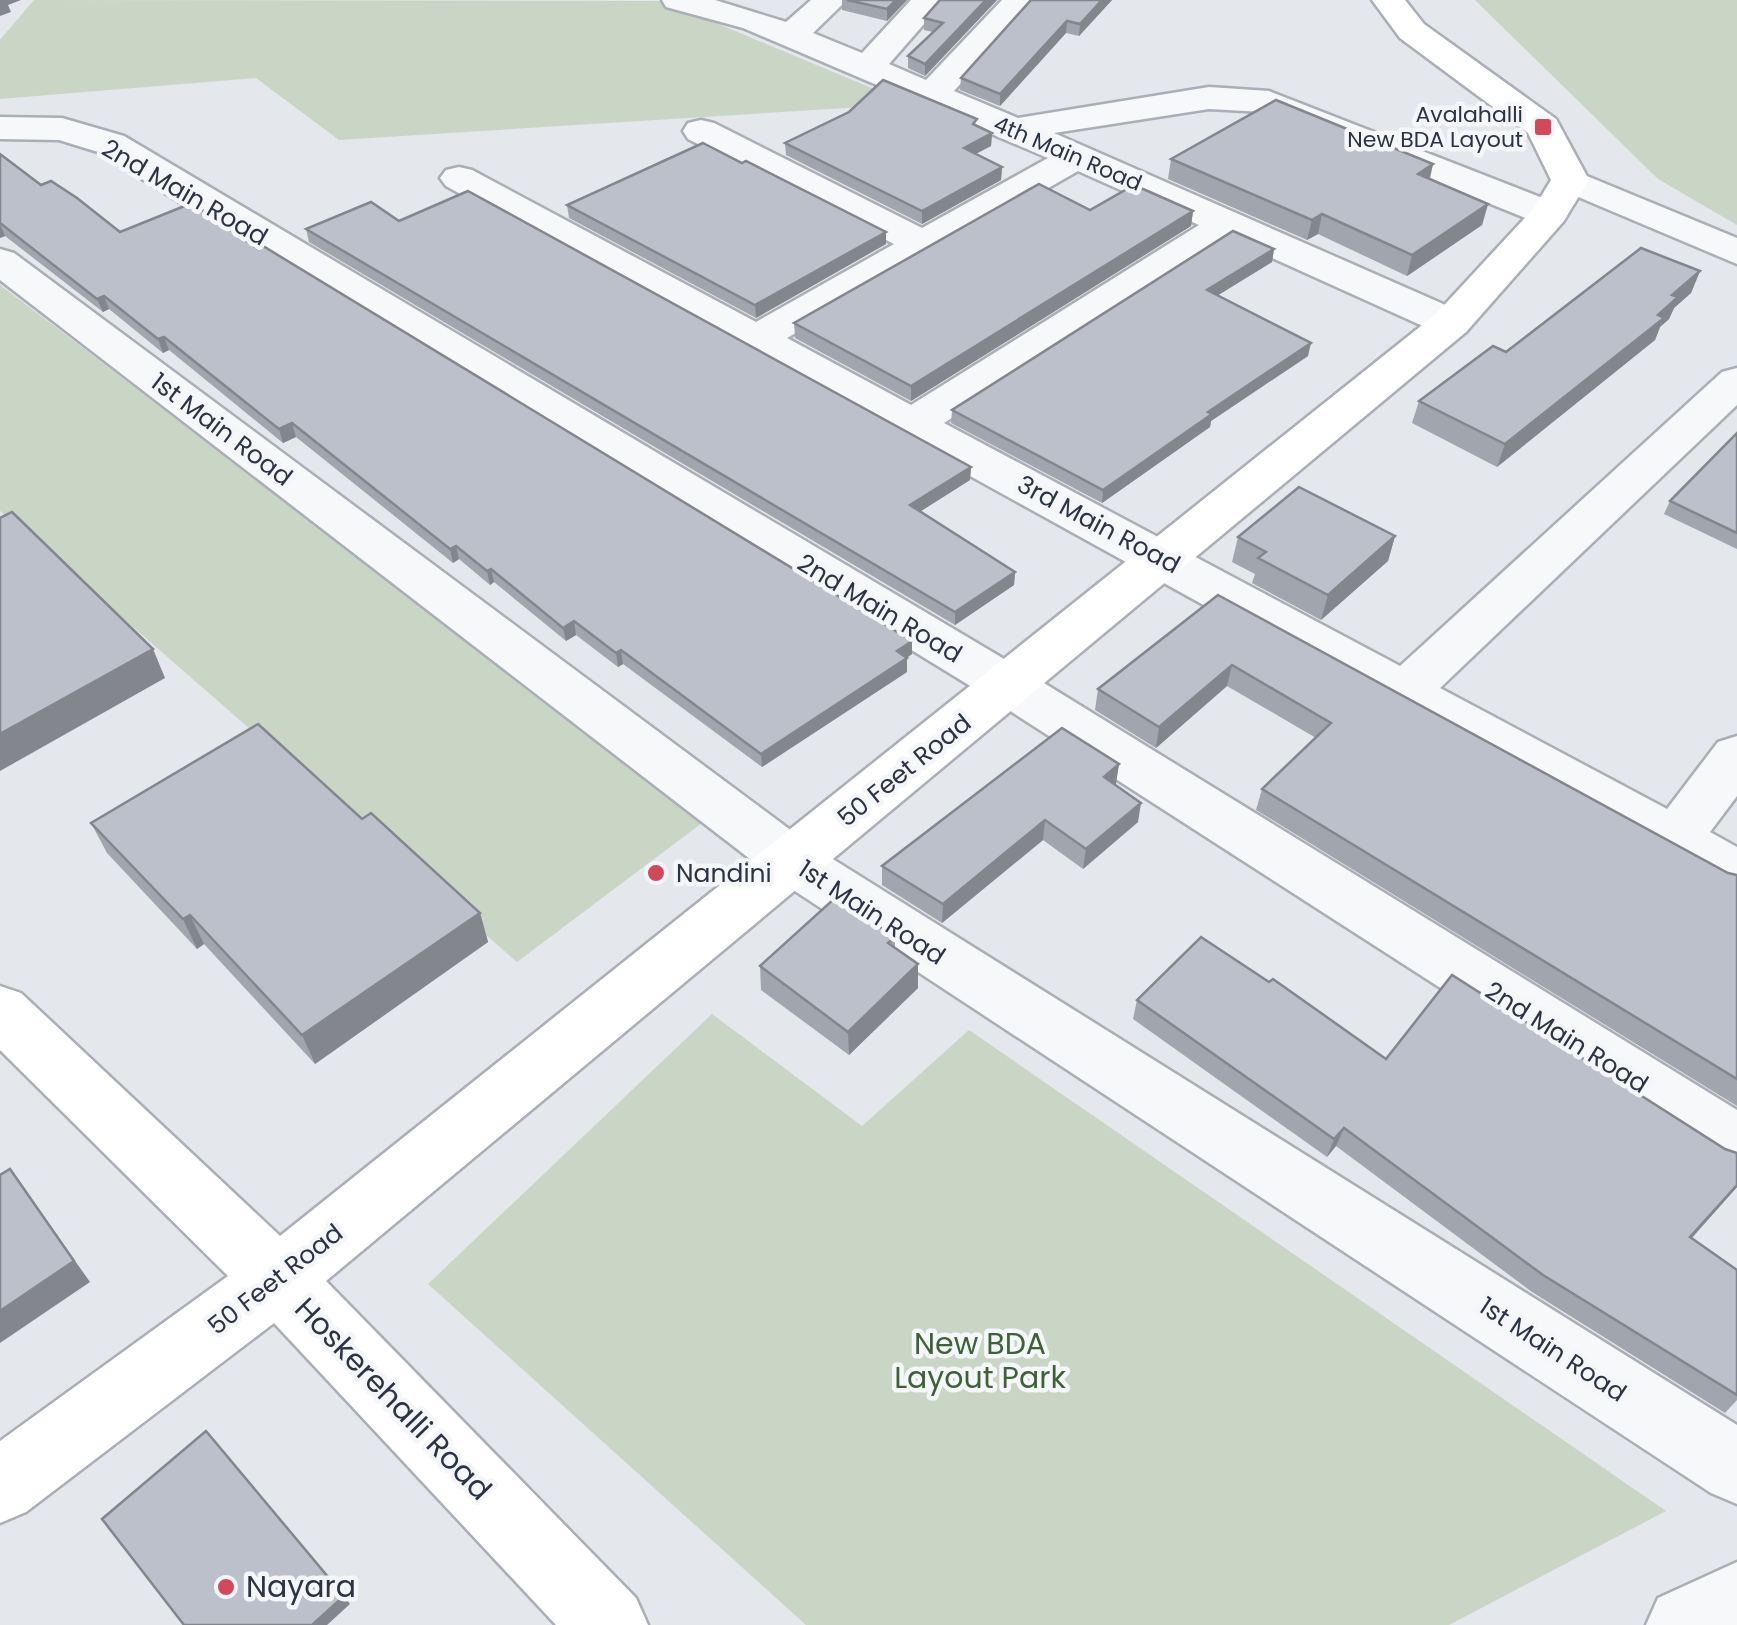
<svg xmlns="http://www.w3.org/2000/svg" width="1737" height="1625" font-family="Poppins,sans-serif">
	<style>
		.green { fill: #c9d6c5 }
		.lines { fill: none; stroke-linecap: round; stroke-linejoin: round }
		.street-casing { stroke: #a9aeb7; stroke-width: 5 }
		.secondary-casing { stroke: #a9aeb7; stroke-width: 5 }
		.street { fill: #f7f8fa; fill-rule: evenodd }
		.secondary { fill: #fff; fill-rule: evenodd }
		.wall { fill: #a1a5ae }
		.shaded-wall { fill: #83868d }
		.building { fill: #bbc0ca; stroke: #83868d; stroke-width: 2.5 }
		.poi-dot { fill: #d1495b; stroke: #f4f6f9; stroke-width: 4 }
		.labels { text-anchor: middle; stroke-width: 9; stroke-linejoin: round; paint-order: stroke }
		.far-poi-label { font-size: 22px; fill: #2b3445; stroke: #f4f6f9; text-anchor: end }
		.far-street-label { font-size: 22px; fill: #2b3445; stroke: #f4f6f9 }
		.street-label { font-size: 25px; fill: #2b3445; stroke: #f4f6f9 }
		.poi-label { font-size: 25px; fill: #2b3445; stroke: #f4f6f9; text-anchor: start }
		.near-park-label { font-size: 30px; fill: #3f6138; stroke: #f4f6f9 }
		.near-street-label { font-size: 30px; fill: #2b3445; stroke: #f4f6f9 }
		.near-poi-label { font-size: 30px; fill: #2b3445; stroke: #f4f6f9; text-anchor: start }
	</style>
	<rect width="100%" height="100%" fill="#e4e7ec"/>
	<g class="green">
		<path d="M34,0L663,1L910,104L339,140L256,78L0,99V40Z"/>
		<path d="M1475,0H1737V225L1658,179Z"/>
		<path d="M0,285L706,820L517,962L0,511Z"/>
		<path d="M712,1014L862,1126L969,1030L1666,1511L1449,1625H806L428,1284Z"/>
	</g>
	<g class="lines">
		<defs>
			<g id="street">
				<path d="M662,0H715L786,22L811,0H847L813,33L862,53L911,0H945L889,64L926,80L1002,0H1036L954,91L1018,118L1209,87L1269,91L1563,206L1568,214L1563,222L1549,226L1535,222L1263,112L1209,109L1054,133L1466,314L1472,323L1466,332L1451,335L1436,332L1230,239L944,423L1400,666L1722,372L1737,368V405L1440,688L1667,809L1718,742L1737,736V796L1710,832L1737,847V895L1717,889L446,186L440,178L446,170L459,167L472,170L756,322L894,244L688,139L683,131L688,123L701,120L714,123L922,228L1048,158L743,28L666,7ZM1078,171L1199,225L911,405L787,338Z"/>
				<path d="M0,117L62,118L124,136L1026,672L1737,1110V1172L1714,1164L990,698L98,152L59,140L0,139Z"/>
				<path d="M1570,169L1737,238V264L1557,188L1551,180L1557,172Z"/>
				<path d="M0,249L14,253L812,846L1737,1425V1504L1711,1493L772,876L0,280Z"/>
				<path d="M1737,1562V1625H1646L1658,1598Z"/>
			</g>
			<path id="secondary" d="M1372,0H1405L1424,24L1556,119L1589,180L1563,222L1466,332L326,1281L636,1598L648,1625H556L274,1323L26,1512L0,1523V1441L228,1276L0,1050V986L21,993L280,1236L1436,314L1534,208L1551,180L1528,133L1400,38Z"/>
		</defs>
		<use href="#street" class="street-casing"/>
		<use href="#secondary" class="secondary-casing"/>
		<use href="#street" class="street"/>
		<use href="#secondary" class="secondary"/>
	</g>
	<g class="wall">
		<path d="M842,0H907L887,21L842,10Z"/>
		<path d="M997,0L925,76L908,68V56L933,32L924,30V18Z"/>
		<path d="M1031,0H1112L1079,36L1066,33L1000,106L960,90L961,78Z"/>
		<path d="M977,126L992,133L991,146L976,154L1002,167L1001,180L922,224L786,155L785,143Z"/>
		<path d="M0,154L41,185L120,232L258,249L912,641V654L907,658V672L762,767L623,664L618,667L576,635L566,641L494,582L490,585L459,559L453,563L296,437L283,443L169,350L163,353L109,309L103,312L5,236L0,238Z"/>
		<path d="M1171,159L1433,164L1430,179L1488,204L1482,225L1407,276L1318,234L1307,240L1168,179Z"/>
		<path d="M742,163L886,244L756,318L569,218L567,205Z"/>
		<path d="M1090,210L1193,211L1191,226L911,401L795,338L794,323Z"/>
		<path d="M399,221L971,467L970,480L921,511L1015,572L1014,585L955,625L309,242L306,229Z"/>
		<path d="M1274,249L1272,262L1217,296L1308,356L1211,421L1210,427L1102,503L951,423L952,410Z"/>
		<path d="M1700,271L1691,293L1674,308L1669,319L1660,327L1655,340L1497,467L1412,423L1419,401L1506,352Z"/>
		<path d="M1737,433V549L1664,514L1670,501Z"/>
		<path d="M1395,536L1388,561L1321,620L1252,583L1255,574L1232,562L1238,537Z"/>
		<path d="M1218,595L1728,873L1737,875V1106L1256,810L1262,789L1316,738L1227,686L1156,748L1095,710L1098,689Z"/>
		<path d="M1119,764L1115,785L1138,822L1083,869L1043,840L942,923L882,885V866Z"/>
		<path d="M362,819L480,913L488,942L315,1064L204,944L197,949L107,853L91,823Z"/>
		<path d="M895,937V948L918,964V988L849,1055L761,990L760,966Z"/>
		<path d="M1137,1000L1386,1059L1737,1153V1187L1692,1238L1737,1270V1400L1725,1413L1532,1292L1336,1146L1327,1157L1133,1019Z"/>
	</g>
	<g class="shaded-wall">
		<path d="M0,0H21L8,5L11,12L0,16Z"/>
		<path d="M896,0H907L887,21V9Z"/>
		<path d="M986,0H997L925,76V64Z"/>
		<path d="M1102,0H1112L1079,36L1080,24Z"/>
		<path d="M1067,21L1066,33L1000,106V94Z"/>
		<path d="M992,133L991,146L963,160L964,148Z"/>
		<path d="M1433,164L1428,184L1418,174Z"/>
		<path d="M1002,167L1001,180L922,224V211Z"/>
		<path d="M1488,204L1482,225L1407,276L1412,255Z"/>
		<path d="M1193,211L1191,226L911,401V386Z"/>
		<path d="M1322,214L1318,234L1307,240L1312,220Z"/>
		<path d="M0,224L5,236L0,238Z"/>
		<path d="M886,232V244L756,318L755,305Z"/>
		<path d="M1274,249L1272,262L1205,303L1207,290Z"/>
		<path d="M1700,271L1691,293L1674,308L1669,319L1660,327L1655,340L1497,467L1505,444L1658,315L1672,295Z"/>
		<path d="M104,296L109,309L103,312L97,299Z"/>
		<path d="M164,337L169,350L163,353L158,339Z"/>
		<path d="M1311,343L1308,356L1211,421L1210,427L1102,503L1103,490L1208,412Z"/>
		<path d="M292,423L296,437L283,443L279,429Z"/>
		<path d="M971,467L970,480L910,518V505Z"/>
		<path d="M1395,536L1388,561L1321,620L1328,595Z"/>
		<path d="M456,546L459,559L453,563L450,549Z"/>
		<path d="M491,569L494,582L490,585L487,571Z"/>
		<path d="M1015,572L1014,585L955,625V612Z"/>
		<path d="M574,621L576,635L566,641L563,628Z"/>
		<path d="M912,641V654L897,664V651Z"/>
		<path d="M153,649L165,678L0,771V734Z"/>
		<path d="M621,650L623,664L618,667L616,653Z"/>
		<path d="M907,658V672L762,767L761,754Z"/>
		<path d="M1232,665L1227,686L1156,748L1159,727Z"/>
		<path d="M1119,764L1116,784L1101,797L1104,777Z"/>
		<path d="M1141,803L1138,822L1083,869L1086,849Z"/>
		<path d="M1045,820L1043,840L942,923L943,904Z"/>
		<path d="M480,913L488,942L315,1064L302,1035Z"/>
		<path d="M190,915L204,944L197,949L183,919Z"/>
		<path d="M918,964V988L849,1055L848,1032Z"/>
		<path d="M1344,1128L1336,1146L1327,1157L1334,1139Z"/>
		<path d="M10,1169L90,1282L0,1343V1311Z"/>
		<path d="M1737,1185V1187L1677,1254L1690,1237Z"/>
		<path d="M344,1596L350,1604L327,1625H312Z"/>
	</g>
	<g class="building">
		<path d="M847,0H896L887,9Z"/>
		<path d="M940,0H986L925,64L908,56L943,23L924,18Z"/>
		<path d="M1031,0H1102L1080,24L1067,21L1000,94L961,78Z"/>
		<path d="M883,80L977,119L973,124L992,133L964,148L1002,167L922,211L785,143L849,112Z"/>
		<path d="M1276,100L1433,164L1418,174L1488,204L1412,255L1322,214L1312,220L1171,159Z"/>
		<path d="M703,143L742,163L746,161L886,232L755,305L567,205Z"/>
		<path d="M0,154L41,185L51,181L77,198L120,232L192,203L258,249L263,246L912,641L897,651L907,658L761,754L621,650L616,653L574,621L563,628L491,569L487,571L456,546L450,549L292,423L279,429L164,337L158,339L104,296L97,299L0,223Z"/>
		<path d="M1039,184L1090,210L1134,185L1193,211L911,386L794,323Z"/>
		<path d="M468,191L971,467L910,505L1015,572L955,612L306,229L371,202L399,221Z"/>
		<path d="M1233,231L1274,249L1207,290L1311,343L1208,412L1212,414L1103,490L952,410Z"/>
		<path d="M1641,248L1700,271L1672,295L1678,297L1658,315L1664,318L1505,444L1419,401L1493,346L1506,352Z"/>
		<path d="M1737,433V533L1670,501Z"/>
		<path d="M1299,487L1395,536L1328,595L1258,558L1266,552L1238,537Z"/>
		<path d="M12,512L153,649L0,734V518Z"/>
		<path d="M1218,595L1728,873L1737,875V1079L1262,789L1331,723L1232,665L1159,727L1098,689Z"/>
		<path d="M258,724L362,819L371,813L480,913L302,1035L190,915L183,919L91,823Z"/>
		<path d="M1062,728L1119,764L1104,777L1141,803L1086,849L1045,820L943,904L882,866Z"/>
		<path d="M835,898L895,937L888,943L918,964L848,1032L760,966Z"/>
		<path d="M1201,937L1269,982L1273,979L1386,1059L1452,975L1725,1149L1737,1153V1185L1690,1237L1737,1270V1395L1543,1275L1344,1128L1334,1139L1137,1000Z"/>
		<path d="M10,1169L74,1261L0,1311V1175Z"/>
		<path d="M206,1431L344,1596L312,1625H184L102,1519Z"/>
	</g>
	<g class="poi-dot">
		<rect x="1533" y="117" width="20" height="20" rx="5"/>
		<circle cx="656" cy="873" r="10"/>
		<circle cx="226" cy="1587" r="10"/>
	</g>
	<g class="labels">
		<g class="far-poi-label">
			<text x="1523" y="122">Avalahalli<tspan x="1523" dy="25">New BDA Layout</tspan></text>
		</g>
		<g class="far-street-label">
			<text transform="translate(1068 153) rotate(23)" y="8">4th Main Road</text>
		</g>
		<g class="street-label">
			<text transform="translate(185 192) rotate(30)" y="9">2nd Main Road</text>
			<text transform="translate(222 429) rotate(37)" y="9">1st Main Road</text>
			<text transform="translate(1099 524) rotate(28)" y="9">3rd Main Road</text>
			<text transform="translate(880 608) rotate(31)" y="9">2nd Main Road</text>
			<text transform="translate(904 770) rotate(-39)" y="9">50 Feet Road</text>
			<text transform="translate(872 912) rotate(33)" y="9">1st Main Road</text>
			<text transform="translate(1567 1037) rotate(32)" y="9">2nd Main Road</text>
			<text transform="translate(275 1279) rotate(-38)" y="9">50 Feet Road</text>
			<text transform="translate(1553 1349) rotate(33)" y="9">1st Main Road</text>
		</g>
		<g class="poi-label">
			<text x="676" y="882">Nandini</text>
		</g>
		<g class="near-park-label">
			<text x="980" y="1354">New BDA<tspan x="980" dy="34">Layout Park</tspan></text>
		</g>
		<g class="near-street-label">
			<text transform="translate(393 1399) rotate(46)" y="10">Hoskerehalli Road</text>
		</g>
		<g class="near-poi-label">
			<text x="246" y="1597">Nayara</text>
		</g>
	</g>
</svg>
